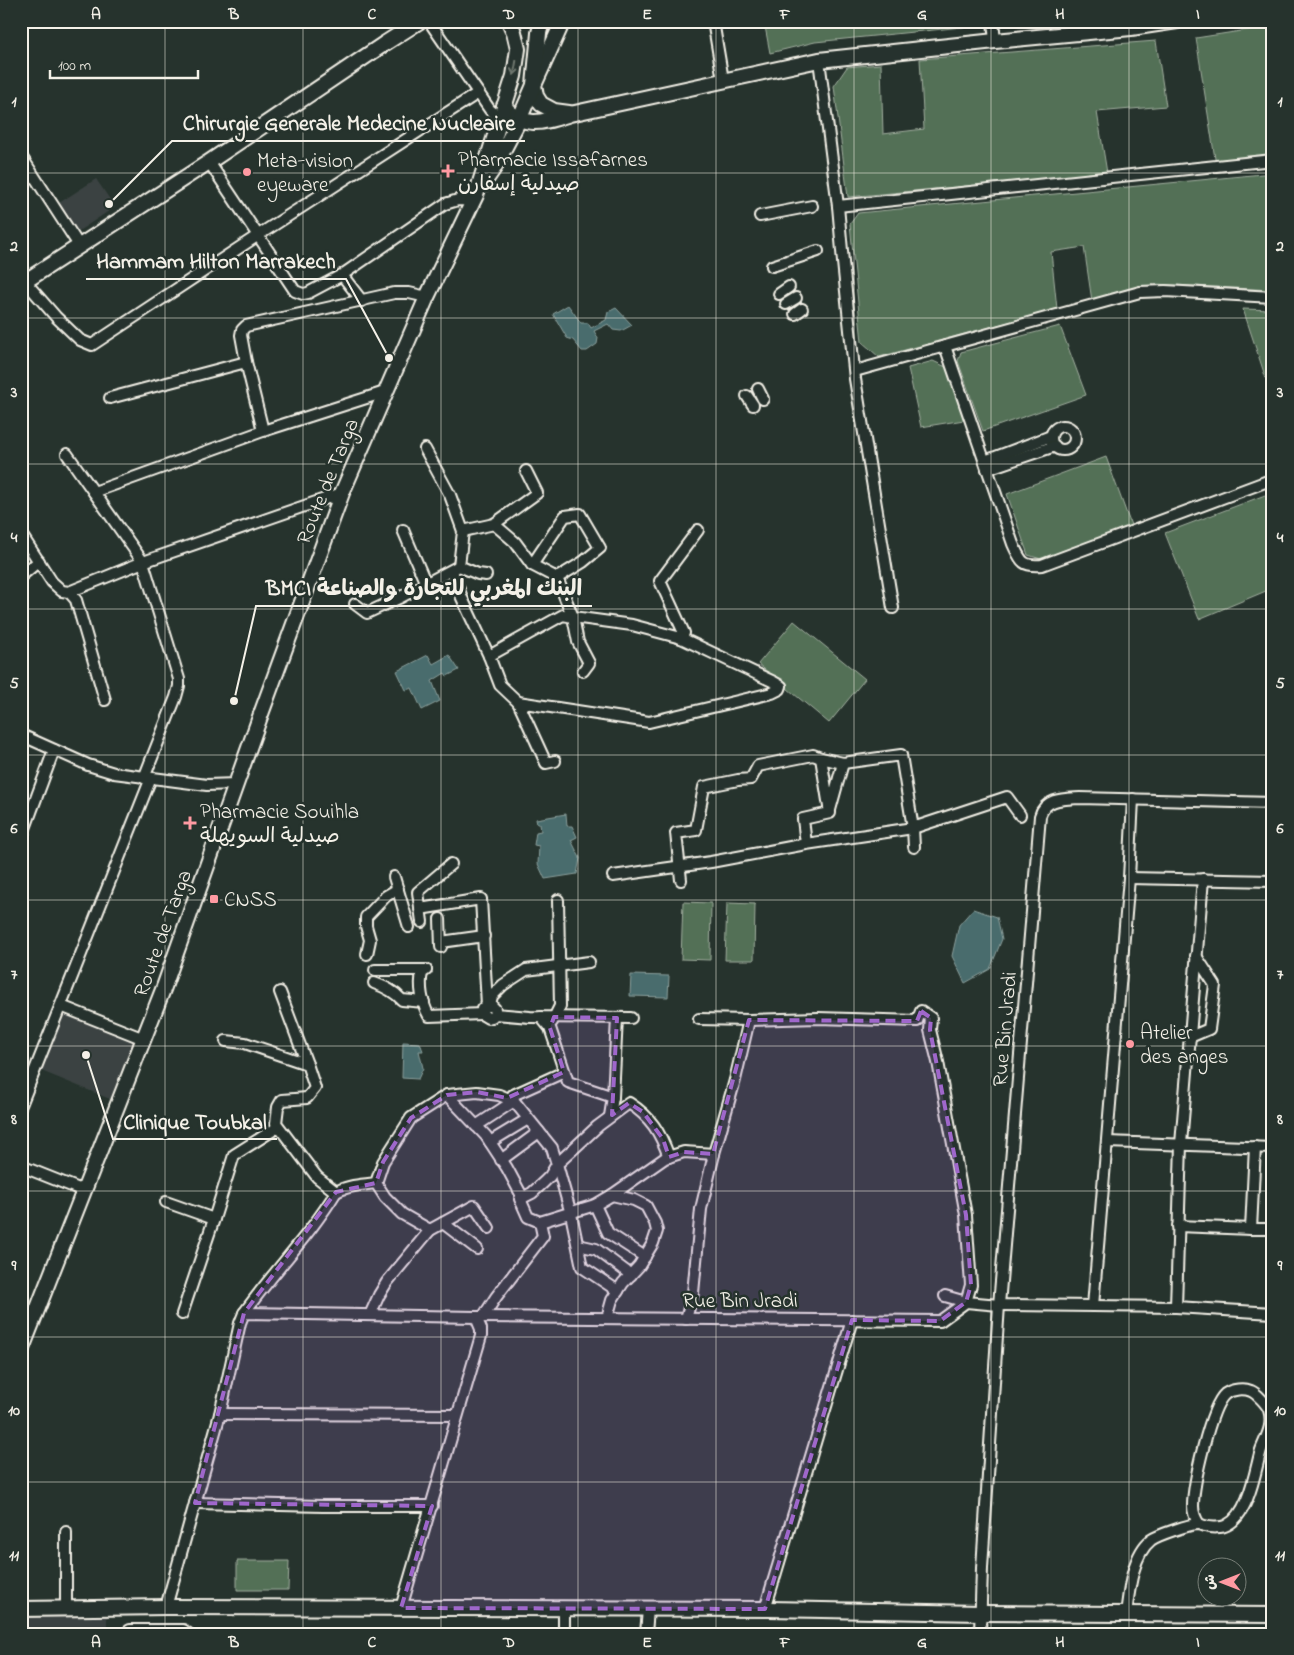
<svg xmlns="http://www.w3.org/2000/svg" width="1294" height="1655" font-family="'Indie Flower','Playpen Sans Arabic',sans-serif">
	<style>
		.built { fill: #3b4342 }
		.green { fill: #526f57; stroke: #a3b0a0 }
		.water { fill: #486c6d; stroke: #8da19e }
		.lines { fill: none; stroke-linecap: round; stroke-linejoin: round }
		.street-casing { stroke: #f4f1e8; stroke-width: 14 }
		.secondary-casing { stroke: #f4f1e8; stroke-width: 18 }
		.street { stroke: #26332d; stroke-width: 10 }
		.secondary { stroke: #26332d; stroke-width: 14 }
		.oneway { stroke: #6e766e }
		.marked { fill: #9f67cb; fill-opacity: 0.2; stroke: #9f67cb; stroke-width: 4; stroke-dasharray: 10 6; stroke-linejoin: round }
		.grid { fill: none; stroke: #f4f1e8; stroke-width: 1; stroke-opacity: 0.55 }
		.poi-dot { fill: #ff9aa2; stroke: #26332d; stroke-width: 2 }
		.labels { text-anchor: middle; stroke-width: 5; stroke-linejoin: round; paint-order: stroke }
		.poi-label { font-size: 21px; fill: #f4f1e8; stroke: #26332d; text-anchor: start }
		.street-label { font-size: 21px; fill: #f4f1e8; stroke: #26332d }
		.leader { fill: none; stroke: #f4f1e8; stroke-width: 2 }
		.callout-dot { fill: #f4f1e8; stroke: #26332d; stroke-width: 2 }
		.callout-label { font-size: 22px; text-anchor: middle; font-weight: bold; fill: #f4f1e8; stroke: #26332d; stroke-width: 5; stroke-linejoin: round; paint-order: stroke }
		.neatline { fill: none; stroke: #f4f1e8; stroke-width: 2 }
		.grid-label { font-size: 16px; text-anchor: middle; font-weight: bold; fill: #f4f1e8 }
	</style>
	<rect width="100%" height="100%" fill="#26332d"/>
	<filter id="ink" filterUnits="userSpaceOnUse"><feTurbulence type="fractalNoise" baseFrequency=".02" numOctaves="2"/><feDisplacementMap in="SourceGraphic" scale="10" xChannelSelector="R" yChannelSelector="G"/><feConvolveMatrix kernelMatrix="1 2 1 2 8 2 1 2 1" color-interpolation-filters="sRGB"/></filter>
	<g filter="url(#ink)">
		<g class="built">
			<path d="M96,179L115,207L77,232L59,203Z"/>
			<path d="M63,1011L134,1040L110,1099L39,1070Z"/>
			<path d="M21,1611L104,1614L107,1617V1634H21Z"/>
		</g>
		<g class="green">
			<path d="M764,21H991L992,24L815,42L770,53Z"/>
			<path d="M1273,26V156L1216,165L1196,38Z"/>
			<path d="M1156,41L1166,106L1097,112L1107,173L848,197L834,86L847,67L881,64L883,134L924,129L920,59Z"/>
			<path d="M1273,173V290L1154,284L1092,301L1084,247L1051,252L1057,309L879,357L862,342L850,224L858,213Z"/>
			<path d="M1243,309L1273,310V400Z"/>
			<path d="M1060,326L1086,395L983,431L958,361L961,352Z"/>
			<path d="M933,361L946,367L964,420L921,427L908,368Z"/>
			<path d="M1106,457L1132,528L1041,559L1028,555L1007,494Z"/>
			<path d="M1273,492V588L1199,619L1165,533Z"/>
			<path d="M794,621L865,679L829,723L758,664Z"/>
			<path d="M683,902L711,903L710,960L681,959Z"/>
			<path d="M727,903L755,904L754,960H725Z"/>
			<path d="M237,1561H289L288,1590H237Z"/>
		</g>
		<g class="water">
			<path d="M568,305L581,323H588L591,328L606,320L608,312L616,308L632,325L621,331L613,330L608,324L594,331L598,338L597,344L587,351H582L573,340L567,338L553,314Z"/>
			<path d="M428,655L433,664L449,655L459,670L447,676L445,673L432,681L440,701L422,710L412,688L406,690L397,671Z"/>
			<path d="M566,814L567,826H572L577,837L571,840L580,858L577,874L545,879L538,864L539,846L534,845L536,832L541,831L540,824H537L536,819Z"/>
			<path d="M973,909L997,917L1002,939L990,969L965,983L952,956L959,925Z"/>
			<path d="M631,975L669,976L668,997L630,996Z"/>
			<path d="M403,1042L420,1043L423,1051H419L423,1068L418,1079L402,1078Z"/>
		</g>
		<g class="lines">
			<defs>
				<g id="street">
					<path d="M429,21L490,110L500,118"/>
					<path d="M713,21L723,80"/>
					<path d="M993,21L995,41"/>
					<path d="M819,60L838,206L843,262L855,379L893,608"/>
					<path d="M21,156L80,247"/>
					<path d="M209,162L295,291L303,294L308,293L342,275L445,204L458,200L473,201"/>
					<path d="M838,206L1273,160"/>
					<path d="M760,216L812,206"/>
					<path d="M772,266L818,251"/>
					<path d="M342,275L362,301"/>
					<path d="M22,278L56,317L80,340L92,345L257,236L478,93"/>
					<path d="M779,294L789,287"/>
					<path d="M786,304L796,298"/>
					<path d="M795,314L802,309"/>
					<path d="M945,346L1013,544C1021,561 1022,567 1042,565L1273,479"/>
					<path d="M855,371L1140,292L1165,291L1273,297"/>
					<path d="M758,389L763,399"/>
					<path d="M747,396L753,405"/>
					<path d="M110,398L246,362"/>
					<circle cx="1063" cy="438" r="12"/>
					<path d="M263,431L246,362L241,335L242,330L246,326L394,293H409L427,297"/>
					<path d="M425,449L450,495L463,531L459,566"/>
					<path d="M67,454L143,562L179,679V686L176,697L144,778"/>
					<path d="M985,461L1051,436"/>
					<path d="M987,469L1055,446"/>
					<path d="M94,492L263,431L385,392"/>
					<path d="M494,524L537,493L526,471"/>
					<path d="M403,530L426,584"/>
					<path d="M463,531L494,524L515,542L532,565L557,578L573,617L632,625L681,638L684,633L660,581L698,530"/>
					<path d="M21,534L52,582L62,591L69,592L143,562L342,493"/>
					<path d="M532,565L565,516L580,514L600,548L583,562L557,578"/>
					<path d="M452,571L462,598L489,656L500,685L518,702L546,763L555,761"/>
					<path d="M21,576L39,561"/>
					<path d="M69,592L76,600L105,700"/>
					<path d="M355,604L367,613L399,598L459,566L478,574L486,575"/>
					<path d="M489,656L563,615L573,617L578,642L589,663L583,671"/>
					<path d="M518,702L649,722L772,693L780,689L781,686L774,682L681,638"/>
					<path d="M21,735L88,765L114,773L207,785L236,784"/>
					<path d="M830,810L843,763"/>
					<path d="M21,839L54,750"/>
					<path d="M806,844L803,819L830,813L821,758L843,763L901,755L913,828L914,847"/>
					<path d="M613,876L711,862L806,844L913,828L1007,797L1020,815"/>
					<path d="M394,877L409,927"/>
					<path d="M1129,878L1273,881"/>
					<path d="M681,880L676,833L696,830L704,787L738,780L751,779L758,766L813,755L821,758"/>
					<path d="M420,909L481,899L487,1005"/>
					<path d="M440,919L441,947"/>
					<path d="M422,922L418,892L451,864"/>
					<path d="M441,942L484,936"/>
					<path d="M367,954L370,940L366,926V917L386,896L398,889"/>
					<path d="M375,970H426"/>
					<path d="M426,970L422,973C419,986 422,1004 429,1016L482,1014"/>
					<path d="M374,983C385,987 394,991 402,1000L424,1002"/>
					<path d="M280,992L307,1064L315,1088L307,1098L282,1100L278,1107L276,1123L317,1177L336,1192C347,1185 363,1185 376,1183L383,1162L411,1118L447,1095L477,1092L499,1095L514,1101L552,1148L557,1164L550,1176L544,1182L532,1193L520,1199L528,1217L540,1222L595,1205L612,1195L665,1158L684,1152L714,1154"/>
					<path d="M490,1005L492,996L503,985L526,970L589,962"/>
					<path d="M61,1006L144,1039"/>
					<path d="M495,1014V1009L492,1006H485L482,1009L483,1015L488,1018L492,1017L495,1014L530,1017L631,1018"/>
					<path d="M541,1017L550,1028L568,1082L613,1097L610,1116"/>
					<path d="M699,1019L749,1020L818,1018L917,1021L921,1011L931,1018L930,1030L938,1062L966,1215L971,1285L966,1302L945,1296"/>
					<path d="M552,1022L560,1006L558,900"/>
					<path d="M1190,1037L1209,1029L1215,985L1196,956"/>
					<path d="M226,1041L245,1043L307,1064"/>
					<path d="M447,1095L486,1136L507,1168L523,1198"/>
					<path d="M613,1097L617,1018"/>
					<path d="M21,1105L151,778"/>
					<path d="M476,1126L514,1101L513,1095L564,1072"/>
					<path d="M490,1142L528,1119"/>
					<path d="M1107,1142L1273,1148"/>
					<path d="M1255,1147L1251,1229H1273"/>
					<path d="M501,1160L539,1132"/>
					<path d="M21,1166L84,1191"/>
					<path d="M376,1183L385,1197L402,1214L430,1230L474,1206L489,1228"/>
					<path d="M166,1202L214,1219L182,1314"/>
					<path d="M595,1205L608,1233L645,1257"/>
					<path d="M214,1219L234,1155L278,1127"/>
					<path d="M443,1223L477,1249"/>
					<path d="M1178,1226L1251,1229"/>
					<path d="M578,1245L596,1249L631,1275"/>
					<path d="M618,1291L582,1267L571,1214L557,1164L598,1126L629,1103C651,1117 660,1132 669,1157"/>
					<path d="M1093,1306L1129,878L1133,799"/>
					<path d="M1176,1307L1181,1144L1203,879"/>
					<path d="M244,1313C273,1272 310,1235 336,1192"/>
					<path d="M370,1315L379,1295L387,1282L430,1230"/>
					<path d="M476,1317L940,1321L966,1302L999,1305L1176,1307L1273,1313"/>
					<path d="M483,1317L496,1297L543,1236L540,1222"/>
					<path d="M607,1318L612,1300L623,1283L639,1266L653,1243L657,1231L655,1223L646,1206L634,1200L612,1195"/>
					<path d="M686,1319L693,1293L701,1209L715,1150L735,1080L749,1020"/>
					<path d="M220,1414L457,1415"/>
					<path d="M195,1503L323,1506H432"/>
					<path d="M66,1532V1608"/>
					<path d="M166,1607L220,1414L240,1323L244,1313L476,1317L481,1329V1336L401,1608"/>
					<path d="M765,1609L852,1320"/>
					<path d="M1126,1614C1129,1592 1132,1555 1151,1540C1158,1535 1190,1524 1198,1524C1200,1524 1203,1526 1205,1526C1210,1528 1222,1528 1227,1525C1249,1514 1255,1471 1261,1450C1266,1437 1274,1425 1269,1410C1267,1404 1256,1393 1251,1391C1244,1388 1232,1389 1225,1394C1210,1407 1193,1485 1193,1506C1193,1513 1195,1518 1199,1524"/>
					<path d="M125,1634L130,1630H183L189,1634"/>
					<path d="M564,1634V1608"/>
					<path d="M646,1634L648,1609"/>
					<path d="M980,1634L982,1568L999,1305L1040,816C1045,798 1064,799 1080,798L1273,803"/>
				</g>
				<g id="secondary">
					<path d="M563,21L534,85L536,96L541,104L554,111L569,113"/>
					<path d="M504,106C523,130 545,122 570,114L819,60L995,41L1131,28L1177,21"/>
					<path d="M483,184L494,168L519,120L534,85L539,33L542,21"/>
					<path d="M21,284L209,162L384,44L420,21"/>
					<path d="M21,1351L164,987L261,714L342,493L427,297L476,195L514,76L518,49L514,32L509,21"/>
					<path d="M21,1609L166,1607L769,1609L981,1613L1273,1615"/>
				</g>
			</defs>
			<use href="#street" class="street-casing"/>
			<use href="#secondary" class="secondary-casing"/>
			<use href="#street" class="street"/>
			<use href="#secondary" class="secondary"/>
		</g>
		<defs><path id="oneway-shaft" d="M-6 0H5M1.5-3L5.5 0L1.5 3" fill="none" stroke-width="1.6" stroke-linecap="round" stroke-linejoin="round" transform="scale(1.25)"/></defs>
		<use class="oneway" href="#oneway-shaft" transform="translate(515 68) rotate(100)"/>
	</g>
	<path class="marked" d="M921,1011L931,1018L930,1030L966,1215L971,1285L966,1302L940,1321L852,1320L765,1609L401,1608L432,1506L195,1503L244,1313L336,1192L376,1183L383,1162L411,1118L447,1095L477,1092L507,1098L564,1072L550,1028L554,1017L617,1018L612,1115L629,1103L643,1112L663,1139L669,1157L684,1152L713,1154L749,1020L917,1021Z"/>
	<path class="grid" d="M165,21V1634M303,21V1634M441,21V1634M578,21V1634M716,21V1634M854,21V1634M991,21V1634M1129,21V1634M21,173H1273M21,318H1273M21,464H1273M21,609H1273M21,755H1273M21,900H1273M21,1046H1273M21,1191H1273M21,1337H1273M21,1482H1273"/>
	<g class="poi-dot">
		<path d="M445.5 163.5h5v5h5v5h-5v5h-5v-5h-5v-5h5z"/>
		<circle cx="247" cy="172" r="5"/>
		<path d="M187.5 815.5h5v5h5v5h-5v5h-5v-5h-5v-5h5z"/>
		<rect x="209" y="894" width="10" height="10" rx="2.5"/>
		<circle cx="1130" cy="1044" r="5"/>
	</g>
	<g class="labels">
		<g class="poi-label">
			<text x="458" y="166">Pharmacie Issafarnes<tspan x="458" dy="24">صيدلية إسفارن</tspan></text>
			<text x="257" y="167">Meta-vision<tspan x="257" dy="24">eyeware</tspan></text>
			<text x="200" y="818">Pharmacie Souihla<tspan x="200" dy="24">صيدلية السويهلة</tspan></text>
			<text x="224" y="906">CNSS</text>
			<text x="1140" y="1039">Atelier<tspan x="1140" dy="24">des anges</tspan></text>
		</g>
		<g class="street-label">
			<text transform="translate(327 481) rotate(-68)" y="7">Route de Targa</text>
			<text transform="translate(162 933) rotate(-70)" y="7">Route de Targa</text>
			<text transform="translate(1004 1029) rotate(-85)" y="7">Rue Bin Jradi</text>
			<text x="740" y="1307">Rue Bin Jradi</text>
		</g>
	</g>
	<path class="leader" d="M109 204L172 141H525M389 358L346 279H86M234 701L256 606H592M86 1055L113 1139H277"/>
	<g class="callout-dot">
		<circle cx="109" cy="204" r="5"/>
		<circle cx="389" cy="358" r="5"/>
		<circle cx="234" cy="701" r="5"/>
		<circle cx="86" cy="1055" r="5"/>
	</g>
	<g class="callout-label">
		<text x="349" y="130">Chirurgie Generale Medecine Nucleaire</text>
		<text x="216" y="268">Hammam Hilton Marrakech</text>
		<text x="424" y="595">BMCI البنك المغربي للتجارة والصناعة</text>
		<text x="195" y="1129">Clinique Toubkal</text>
	</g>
	<rect width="1294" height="1655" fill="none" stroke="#26332d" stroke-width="55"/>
	<g transform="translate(1222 1582) rotate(270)"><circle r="24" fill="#26332d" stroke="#787f78"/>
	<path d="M0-4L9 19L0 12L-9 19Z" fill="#ff9aa2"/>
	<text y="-8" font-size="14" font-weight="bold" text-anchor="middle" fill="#f4f1e8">ش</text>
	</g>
	<path d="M50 70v8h148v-8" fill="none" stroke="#f4f1e8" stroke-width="2.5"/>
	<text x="58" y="70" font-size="15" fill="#f4f1e8" stroke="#26332d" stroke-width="4" paint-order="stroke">100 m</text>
	<rect x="28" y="28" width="1238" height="1600" class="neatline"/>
	<g class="grid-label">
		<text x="96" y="19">A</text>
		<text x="234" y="19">B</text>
		<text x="372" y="19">C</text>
		<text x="509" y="19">D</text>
		<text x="647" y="19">E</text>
		<text x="785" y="19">F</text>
		<text x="922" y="19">G</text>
		<text x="1060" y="19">H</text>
		<text x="1198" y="19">I</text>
		<text x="14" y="106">1</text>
		<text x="1280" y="106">1</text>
		<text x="14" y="251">2</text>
		<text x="1280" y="251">2</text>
		<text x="14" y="397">3</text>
		<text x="1280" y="397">3</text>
		<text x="14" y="542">4</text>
		<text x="1280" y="542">4</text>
		<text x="14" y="688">5</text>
		<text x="1280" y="688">5</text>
		<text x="14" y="833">6</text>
		<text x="1280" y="833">6</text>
		<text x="14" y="979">7</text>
		<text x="1280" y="979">7</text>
		<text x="14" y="1124">8</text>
		<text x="1280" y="1124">8</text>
		<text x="14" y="1270">9</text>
		<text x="1280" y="1270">9</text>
		<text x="14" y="1415">10</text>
		<text x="1280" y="1415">10</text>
		<text x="14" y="1560">11</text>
		<text x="1280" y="1560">11</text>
		<text x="96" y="1647">A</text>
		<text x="234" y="1647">B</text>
		<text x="372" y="1647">C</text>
		<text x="509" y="1647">D</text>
		<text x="647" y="1647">E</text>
		<text x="785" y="1647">F</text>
		<text x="922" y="1647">G</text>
		<text x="1060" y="1647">H</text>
		<text x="1198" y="1647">I</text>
	</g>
</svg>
